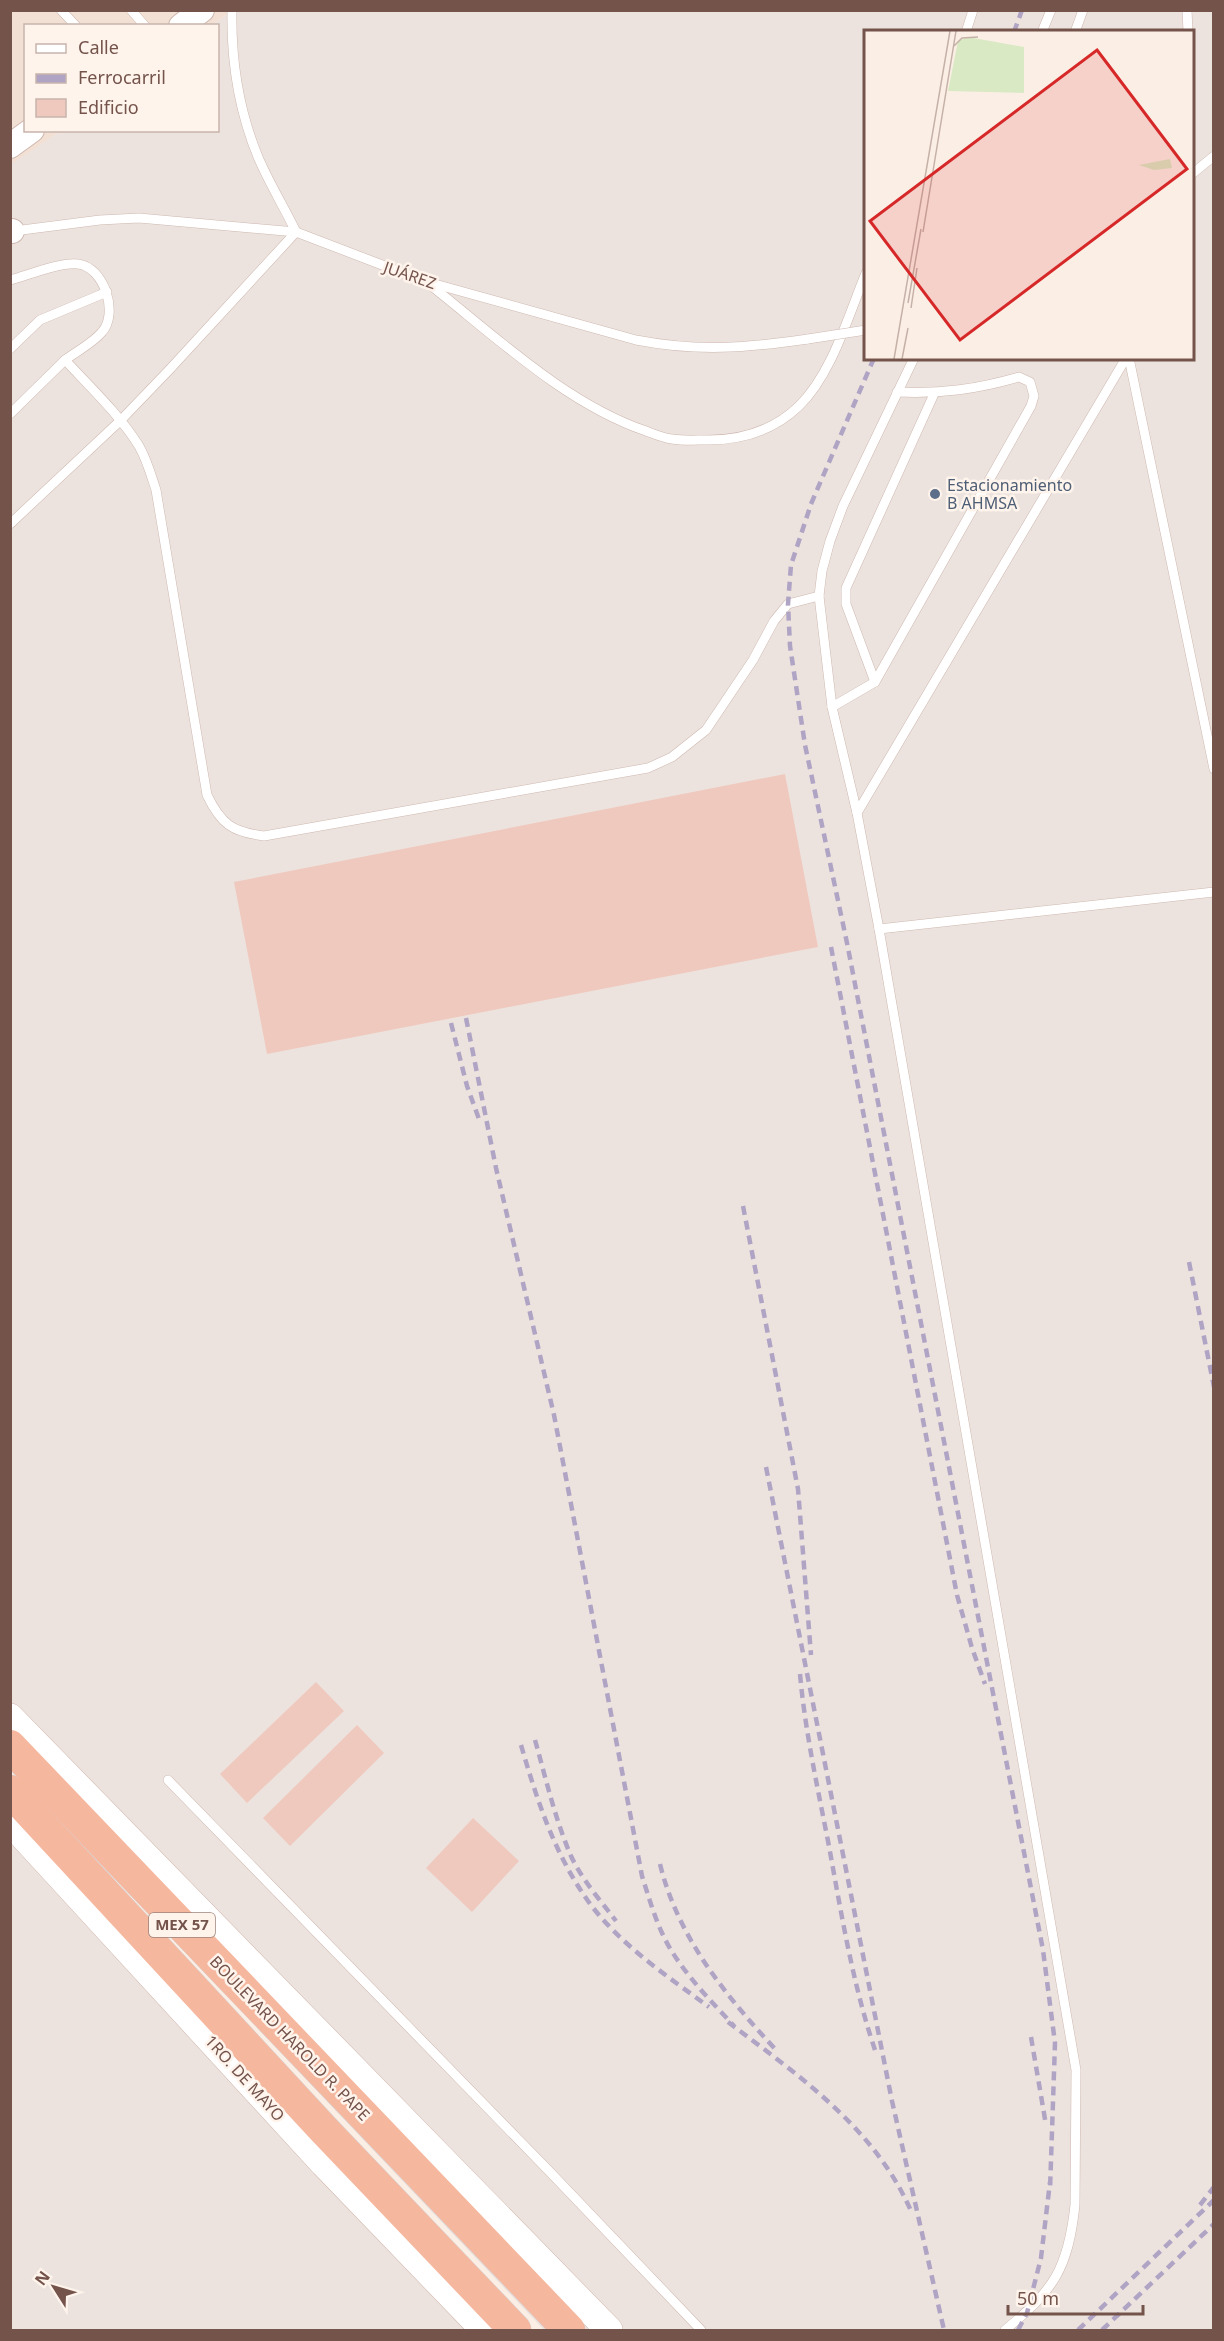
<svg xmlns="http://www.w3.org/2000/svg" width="1224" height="2341" font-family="'Noto Sans',sans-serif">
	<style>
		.residential { fill: #f3e0d4 }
		.industrial { fill: #ece3df; fill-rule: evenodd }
		.building { fill: #f0c9be }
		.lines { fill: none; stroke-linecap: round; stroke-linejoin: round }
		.service-casing { stroke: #cfb8af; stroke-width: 10 }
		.tertiary-casing { stroke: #cfb8af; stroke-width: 26 }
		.secondary-casing { stroke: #d2b7ac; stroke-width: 28 }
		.trunk-casing { stroke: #d8cfcd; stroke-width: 33 }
		.service { stroke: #fff; stroke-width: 9 }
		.tertiary { stroke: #fff; stroke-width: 24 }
		.secondary { stroke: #fff; stroke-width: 27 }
		.trunk { stroke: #f6b79f; stroke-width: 32 }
		.rail { stroke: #b0a4c5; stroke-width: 4.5; stroke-dasharray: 9 6; stroke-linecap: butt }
		.service-bridge-casing { stroke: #cfb8af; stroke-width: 10; stroke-linecap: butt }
		.service-bridge { stroke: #fff; stroke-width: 9 }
		.service-dot { fill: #5c6f8a; stroke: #fef4ec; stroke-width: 2 }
		.labels { text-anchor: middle; stroke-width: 5; stroke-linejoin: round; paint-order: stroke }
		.shield { fill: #fef4ec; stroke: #9d837b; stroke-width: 1.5 }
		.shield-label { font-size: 15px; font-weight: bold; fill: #74534b }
		.street-label { font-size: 16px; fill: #74534b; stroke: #fef4ec }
		.service-label { font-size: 16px; fill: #4e5e75; stroke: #fef4ec; text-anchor: start }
		.inset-road { fill: none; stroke: #c5b1a7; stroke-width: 1.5 }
		.view { fill: #d62828; fill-opacity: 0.15; stroke: #d62828; stroke-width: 3 }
		.inset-edge { fill: none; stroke: #74534b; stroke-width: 3 }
	</style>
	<rect width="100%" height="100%" fill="#fbefe5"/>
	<path class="residential" d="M11,11H232L212,25L26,26V130L61,131L11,165Z"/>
	<g class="industrial">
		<path d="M232,11H1213V2330H544L11,1769L10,165L61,131L218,130V26L212,25ZM866,32H1192V358H866Z"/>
		<path d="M11,1840L472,2330H11Z"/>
	</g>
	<g class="building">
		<path d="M785,774L818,947L267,1054L234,882Z"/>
		<path d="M316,1682L344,1711L247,1803L220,1774Z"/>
		<path d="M357,1725L384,1753L290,1846L263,1818Z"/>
		<path d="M473,1818L519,1861L472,1912L426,1868Z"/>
	</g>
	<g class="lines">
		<defs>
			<g id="service">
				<path d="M61,10L76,26"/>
				<path d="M131,10L145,26"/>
				<path d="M1187,10L1188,32"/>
				<path d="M966,32L973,10"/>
				<path d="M1042,32L1051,10"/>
				<path d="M1075,32L1083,10"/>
				<path d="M1192,174L1214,156"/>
				<path d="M14,231L100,220L139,218L296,232L424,281L636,340C698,352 746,348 808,339"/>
				<path d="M10,280C29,275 60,262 78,264C104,267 119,313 102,332C93,343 77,351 65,360C90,387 119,414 139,446C147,460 151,475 156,490L207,795C221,824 232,832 264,836L648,768L672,757L706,730L753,660L774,621L788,604L819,596"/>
				<path d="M429,284C495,336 566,404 646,431C654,434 663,438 672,439C683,441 696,440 708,440C742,440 773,431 799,406C832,374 848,316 866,273"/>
				<path d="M10,349L40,320L107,292"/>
				<path d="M914,358L843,506L830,541L822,571L819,596L832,707L857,813L879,929L1076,2070L1075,2205C1068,2269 1054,2290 1005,2330"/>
				<path d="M1129,358L1214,769"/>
				<path d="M10,414L65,360"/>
				<path d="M10,524L121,420L170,369L296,232C284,207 269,183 258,157C239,111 231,60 232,10"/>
				<path d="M875,682L846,604V588L934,394"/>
				<path d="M832,707L875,682L1031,406L1034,396L1030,382L1019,377C977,389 942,394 897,392"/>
				<path d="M857,813L1126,358"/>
				<path d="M879,929L1214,892"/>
				<path d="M168,1780L550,2172L701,2330"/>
			</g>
			<g id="tertiary">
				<path d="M181,26L202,10"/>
				<path d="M10,146L32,130"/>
				<path d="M10,231H12"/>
			</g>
			<g id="secondary">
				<path d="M10,1717L609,2330"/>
				<path d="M10,1822L324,2164L484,2330"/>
			</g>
			<g id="trunk">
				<path d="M10,1746L569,2330"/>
				<path d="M10,1791L324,2130L515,2330"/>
			</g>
		</defs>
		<use href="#service" class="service-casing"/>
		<use href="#tertiary" class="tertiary-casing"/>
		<use href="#secondary" class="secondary-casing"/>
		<use href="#trunk" class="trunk-casing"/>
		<use href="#service" class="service"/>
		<use href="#tertiary" class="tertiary"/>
		<use href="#secondary" class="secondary"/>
		<use href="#trunk" class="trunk"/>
		<g class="rail">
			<path d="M1014,32L1022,10"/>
			<path d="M874,358L811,504L791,565L788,604L790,646L805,745L847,943L1043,1950L1055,2043L1050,2190"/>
			<path d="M831,947L957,1595L972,1648L985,1684"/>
			<path d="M466,1018L496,1168L554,1415L642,1876C650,1901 657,1927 671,1950C688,1978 712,2002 734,2026"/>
			<path d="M451,1023L467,1086L479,1119"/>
			<path d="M743,1206L798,1489L811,1655"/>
			<path d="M1189,1262L1214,1387"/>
			<path d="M766,1467L892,2101L944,2330"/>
			<path d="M800,1674C805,1730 817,1785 828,1841C841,1911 852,1982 875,2050"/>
			<path d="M535,1740C546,1779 555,1819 571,1856C582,1880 601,1901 616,1921"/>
			<path d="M521,1745C537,1800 554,1853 588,1901C619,1944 667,1976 709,2007"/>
			<path d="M660,1864C678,1938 726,1996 777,2051"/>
			<path d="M728,2022C798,2075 875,2128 911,2211"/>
			<path d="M1031,2037L1046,2125"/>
			<path d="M1200,2205L1214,2187"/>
			<path d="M1018,2330L1027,2313L1041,2258L1050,2182"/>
			<path d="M1078,2330L1214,2200"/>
			<path d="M1102,2330L1214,2224"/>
		</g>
		<defs>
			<path id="service-bridge" d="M808,339L866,330"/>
		</defs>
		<use href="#service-bridge" class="service-bridge-casing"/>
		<use href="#service-bridge" class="service-bridge"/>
	</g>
	<circle class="service-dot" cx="935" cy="494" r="6"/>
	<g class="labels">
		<rect class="shield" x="149" y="1913" width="66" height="24" rx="4.5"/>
		<g class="shield-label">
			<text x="182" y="1930">MEX 57</text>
		</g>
		<g class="street-label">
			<text transform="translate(410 275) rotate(19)" y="6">JUÁREZ</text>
			<text transform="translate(290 2038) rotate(46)" y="6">BOULEVARD HAROLD R. PAPE</text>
			<text transform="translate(245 2078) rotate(48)" y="6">1RO. DE MAYO</text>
		</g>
		<g class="service-label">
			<text x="947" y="491">Estacionamiento<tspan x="947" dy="18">B AHMSA</tspan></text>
		</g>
	</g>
	<g transform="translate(864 30)">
		<rect width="330" height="330" fill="#fbefe5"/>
		<path d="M104,7L160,17V63L84,61L94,11ZM306,129L308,138L290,140L275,135Z" fill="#d9e9c4"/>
		<path class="inset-road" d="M90,16L98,8L114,7M59,202L92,1M44,273L57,199M47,278L53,238M30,329L86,1M38,329L44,298"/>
		<path class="view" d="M233,20L323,139L96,310L6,191Z"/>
		<rect width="330" height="330" class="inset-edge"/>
	</g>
	<rect width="1224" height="2341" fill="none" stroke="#74534b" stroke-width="24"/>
	<rect x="24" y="24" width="195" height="108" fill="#fef4ec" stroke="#c7b4ac" stroke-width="1.5"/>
	<rect x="36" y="44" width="30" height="9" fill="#ffffff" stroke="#c7b4ac" stroke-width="1.5"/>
	<text x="78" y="54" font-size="18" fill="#74534b">Calle</text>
	<rect x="36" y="74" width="30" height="9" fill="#b0a4c5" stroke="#c7b4ac" stroke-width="1.5"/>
	<text x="78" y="84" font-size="18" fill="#74534b">Ferrocarril</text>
	<rect x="36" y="99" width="30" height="18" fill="#f0c9be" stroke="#c7b4ac" stroke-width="1.5"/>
	<text x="78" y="114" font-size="18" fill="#74534b">Edificio</text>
	<g transform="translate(54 2287) rotate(307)" stroke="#fef4ec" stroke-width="4.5" paint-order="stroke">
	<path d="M0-4.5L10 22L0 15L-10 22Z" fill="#74534b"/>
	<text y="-9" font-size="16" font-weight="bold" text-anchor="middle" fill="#74534b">N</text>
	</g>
	<path d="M1008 2305v9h135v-9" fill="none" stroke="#74534b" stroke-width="3"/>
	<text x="1017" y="2305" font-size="18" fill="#74534b" stroke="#fef4ec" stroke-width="4.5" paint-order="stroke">50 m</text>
</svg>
